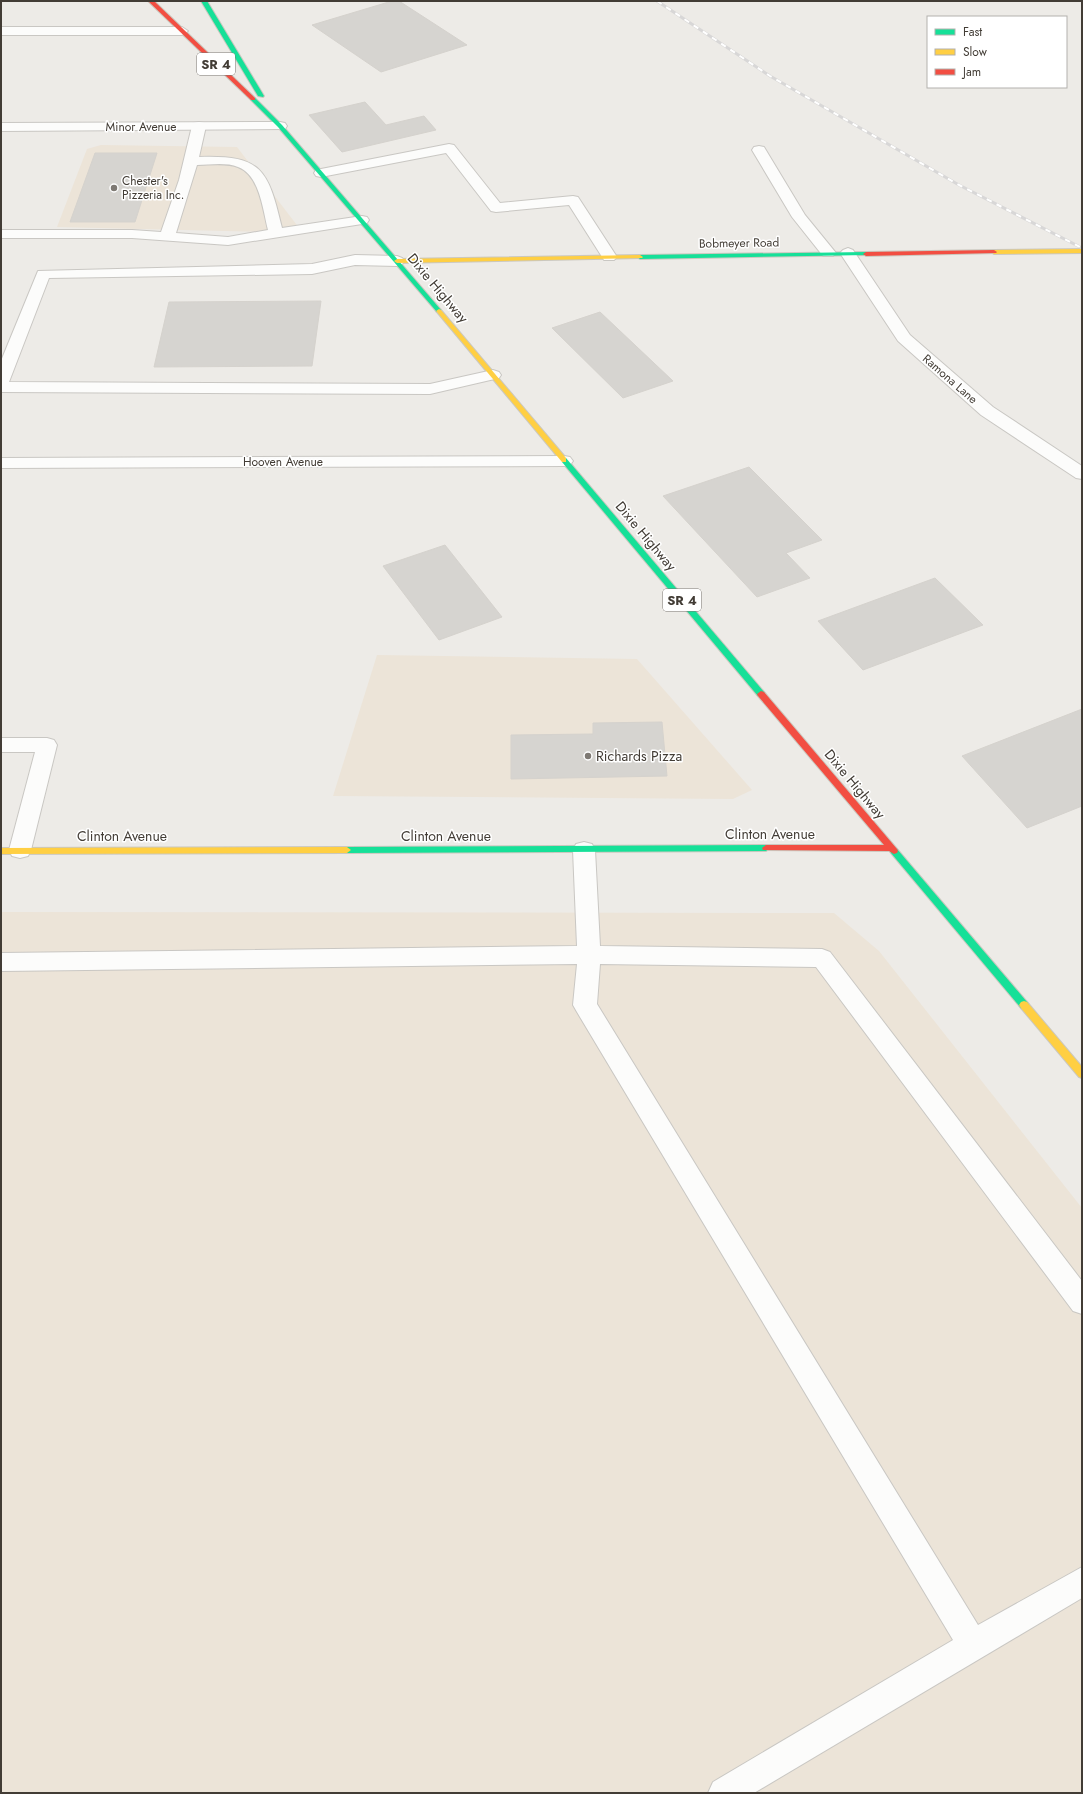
<svg xmlns="http://www.w3.org/2000/svg" width="1083" height="1794" font-family="Jost,sans-serif">
	<style>
		.commercial { fill: #ece4d8 }
		.building { fill: #d6d4d0; stroke: #d5d2cd }
		.lines { fill: none; stroke-linecap: round; stroke-linejoin: round }
		.lane-casing { stroke: #c9c7c3; stroke-width: 2 }
		.street-casing { stroke: #c9c7c3; stroke-width: 2 }
		.fast-casing { stroke: #cbc8bf; stroke-width: 2 }
		.slow-casing { stroke: #cbc8bf; stroke-width: 2 }
		.jam-casing { stroke: #cbc8bf; stroke-width: 2 }
		.lane { fill: #fcfcfb; fill-rule: evenodd }
		.street { fill: #fcfcfb; fill-rule: evenodd }
		.fast { fill: #16e098; fill-rule: evenodd }
		.slow { fill: #ffcf43; fill-rule: evenodd }
		.jam { fill: #f24e42; fill-rule: evenodd }
		.rail-casing { stroke: #d8d7d7; stroke-width: 3 }
		.rail { stroke: #fff; stroke-width: 2; stroke-dasharray: 5.5; stroke-linecap: butt }
		.poi-dot { fill: #7e7973; stroke: #fff; stroke-width: 1.5 }
		.labels { text-anchor: middle; stroke-width: 3; stroke-linejoin: round; paint-order: stroke }
		.far-street-label { font-size: 12px; fill: #423c35; stroke: #fff }
		.far-poi-label { font-size: 12px; fill: #423c35; stroke: #fff; text-anchor: start }
		.shield { fill: #fff; stroke: #7b7672; stroke-width: 1 }
		.shield-label { font-size: 13px; font-weight: bold; fill: #423c35 }
		.street-label { font-size: 14px; fill: #423c35; stroke: #fff }
		.poi-label { font-size: 14px; fill: #423c35; stroke: #fff; text-anchor: start }
	</style>
	<rect width="100%" height="100%" fill="#edebe7"/>
	<g class="commercial">
		<path d="M101,145L237,147L303,233L57,227L87,149Z"/>
		<path d="M377,655L637,659L752,790L733,799L333,796Z"/>
		<path d="M1,912L834,913L879,951L1082,1208V1793H1Z"/>
	</g>
	<g class="building">
		<path d="M392,1H399L467,45L381,72L312,25Z"/>
		<path d="M365,102L386,125L424,116L436,130L342,152L309,115Z"/>
		<path d="M95,153H157L135,222H70Z"/>
		<path d="M321,301L312,366L154,367L169,302Z"/>
		<path d="M600,312L673,381L623,398L552,328Z"/>
		<path d="M749,467L822,540L786,553L810,578L757,597L663,496Z"/>
		<path d="M445,545L502,617L439,640L383,566Z"/>
		<path d="M935,578L983,625L863,670L818,621Z"/>
		<path d="M1082,709V806L1027,828L962,756Z"/>
		<path d="M662,722L667,776L511,779V735L593,734V723Z"/>
	</g>
	<g class="lines">
		<defs>
			<g id="lane">
				<path d="M1,27H182L188,31L182,35H1Z"/>
				<path d="M199,122L204,123L206,126L199,157C262,155 268,169 282,228L362,216L367,217L369,220L367,223L362,224L228,245L132,238H1V230H132L161,232L179,180L192,126L194,123ZM197,165C209,165 226,162 238,167C260,175 263,211 268,230L228,237L176,233Z"/>
				<path d="M449,144L454,145L500,203L573,196L578,197L617,257L614,260H604L569,205L496,212L491,211L446,153L321,177L316,176L314,173L316,170L321,169Z"/>
				<path d="M759,146L764,147L805,215L836,253L833,256H823L792,217L752,150L754,147Z"/>
				<path d="M355,255L397,256L402,258L405,261L402,264L397,266L355,265L312,274L49,278L9,382L430,384L493,370L499,372L501,375L499,378L430,394L1,392V361L38,271L312,264Z"/>
				<path d="M1,738H47L54,740L57,745L31,850L28,856L20,858L12,856L9,850L35,752H1Z"/>
				<path d="M584,842L592,844L595,850L600,946L822,949L830,952L1082,1281V1314L1073,1311L816,967L600,964L597,1004L978,1625L1082,1567V1598L754,1793H708L713,1782L953,1640L577,1012L573,1005L577,964L1,971V953L577,946L573,850L576,844Z"/>
			</g>
			<g id="street">
				<path d="M280,122L285,123L287,126L285,129L1,131V123Z"/>
				<path d="M848,248L853,250L910,335L993,407L1082,466V479L1076,478L981,415L898,341L840,253L843,250Z"/>
				<path d="M564,456L570,457L573,461L570,465L564,466L1,468V458Z"/>
			</g>
			<g id="fast">
				<path d="M201,1H207L264,96L263,97L258,96Z"/>
				<path d="M251,98H255L282,125L441,310V312H437L278,127L251,100Z"/>
				<path d="M866,252L868,253V255L640,259L637,257L640,255Z"/>
				<path d="M562,458H566L764,692L765,694L764,696H758L562,462Z"/>
				<path d="M766,845L770,848L766,851L347,853L343,850L347,847Z"/>
				<path d="M894,848L897,849L1027,1002L1029,1005L1027,1008L1024,1009L1021,1008L891,853L890,851L891,849Z"/>
			</g>
			<g id="slow">
				<path d="M1082,249V253L994,254L991,252L994,250Z"/>
				<path d="M640,255L643,257L642,258L397,263L394,261L397,259Z"/>
				<path d="M439,309L441,310L566,458V462H562L437,312L436,311Z"/>
				<path d="M347,847L351,850L347,853L1,854V848Z"/>
				<path d="M1024,1001L1027,1002L1082,1067V1078L1079,1077L1021,1008L1019,1005L1021,1002Z"/>
			</g>
			<g id="jam">
				<path d="M148,1H154L255,98V100H251Z"/>
				<path d="M994,250L997,252L996,253L866,256L863,254L866,252Z"/>
				<path d="M761,691L764,692L897,849L898,851L897,853L894,854L889,851L763,850L762,848L766,845H884L758,696L757,694Z"/>
			</g>
		</defs>
		<use href="#lane" class="lane-casing"/>
		<use href="#street" class="street-casing"/>
		<use href="#fast" class="fast-casing"/>
		<use href="#slow" class="slow-casing"/>
		<use href="#jam" class="jam-casing"/>
		<use href="#lane" class="lane"/>
		<use href="#street" class="street"/>
		<use href="#fast" class="fast"/>
		<use href="#slow" class="slow"/>
		<use href="#jam" class="jam"/>
		<defs>
			<path id="rail" d="M657,1L770,76L959,185L1082,248"/>
		</defs>
		<use href="#rail" class="rail-casing"/>
		<use href="#rail" class="rail"/>
	</g>
	<g class="poi-dot">
		<circle cx="114" cy="188" r="4"/>
		<circle cx="588" cy="756" r="4"/>
	</g>
	<g class="labels">
		<g class="far-street-label">
			<text x="141" y="131">Minor Avenue</text>
			<text transform="translate(739 243) rotate(-1)" y="4">Bobmeyer Road</text>
			<text transform="translate(950 379) rotate(41)" y="4">Ramona Lane</text>
			<text x="283" y="466">Hooven Avenue</text>
		</g>
		<g class="far-poi-label">
			<text x="122" y="185">Chester's<tspan x="122" dy="14">Pizzeria Inc.</tspan></text>
		</g>
		<g class="shield">
			<rect x="197" y="53" width="38" height="22" rx="3"/>
			<rect x="663" y="589" width="38" height="22" rx="3"/>
		</g>
		<g class="shield-label">
			<text x="216" y="69">SR 4</text>
			<text x="682" y="605">SR 4</text>
		</g>
		<g class="street-label">
			<text transform="translate(438 288) rotate(50)" y="5">Dixie Highway</text>
			<text transform="translate(646 536) rotate(50)" y="5">Dixie Highway</text>
			<text transform="translate(855 784) rotate(50)" y="5">Dixie Highway</text>
			<text x="770" y="839">Clinton Avenue</text>
			<text x="122" y="841">Clinton Avenue</text>
			<text x="446" y="841">Clinton Avenue</text>
		</g>
		<g class="poi-label">
			<text x="596" y="761">Richards Pizza</text>
		</g>
	</g>
	<rect width="1083" height="1794" fill="none" stroke="#423c35" stroke-width="4"/>
	<rect x="927" y="16" width="140" height="72" fill="#ffffff" stroke="#b3b1ae"/>
	<rect x="935" y="29" width="20" height="6" fill="#16e098" stroke="#b3b1ae"/>
	<text x="963" y="36" font-size="12" fill="#423c35">Fast</text>
	<rect x="935" y="49" width="20" height="6" fill="#ffcf43" stroke="#b3b1ae"/>
	<text x="963" y="56" font-size="12" fill="#423c35">Slow</text>
	<rect x="935" y="69" width="20" height="6" fill="#f24e42" stroke="#b3b1ae"/>
	<text x="963" y="76" font-size="12" fill="#423c35">Jam</text>
</svg>
